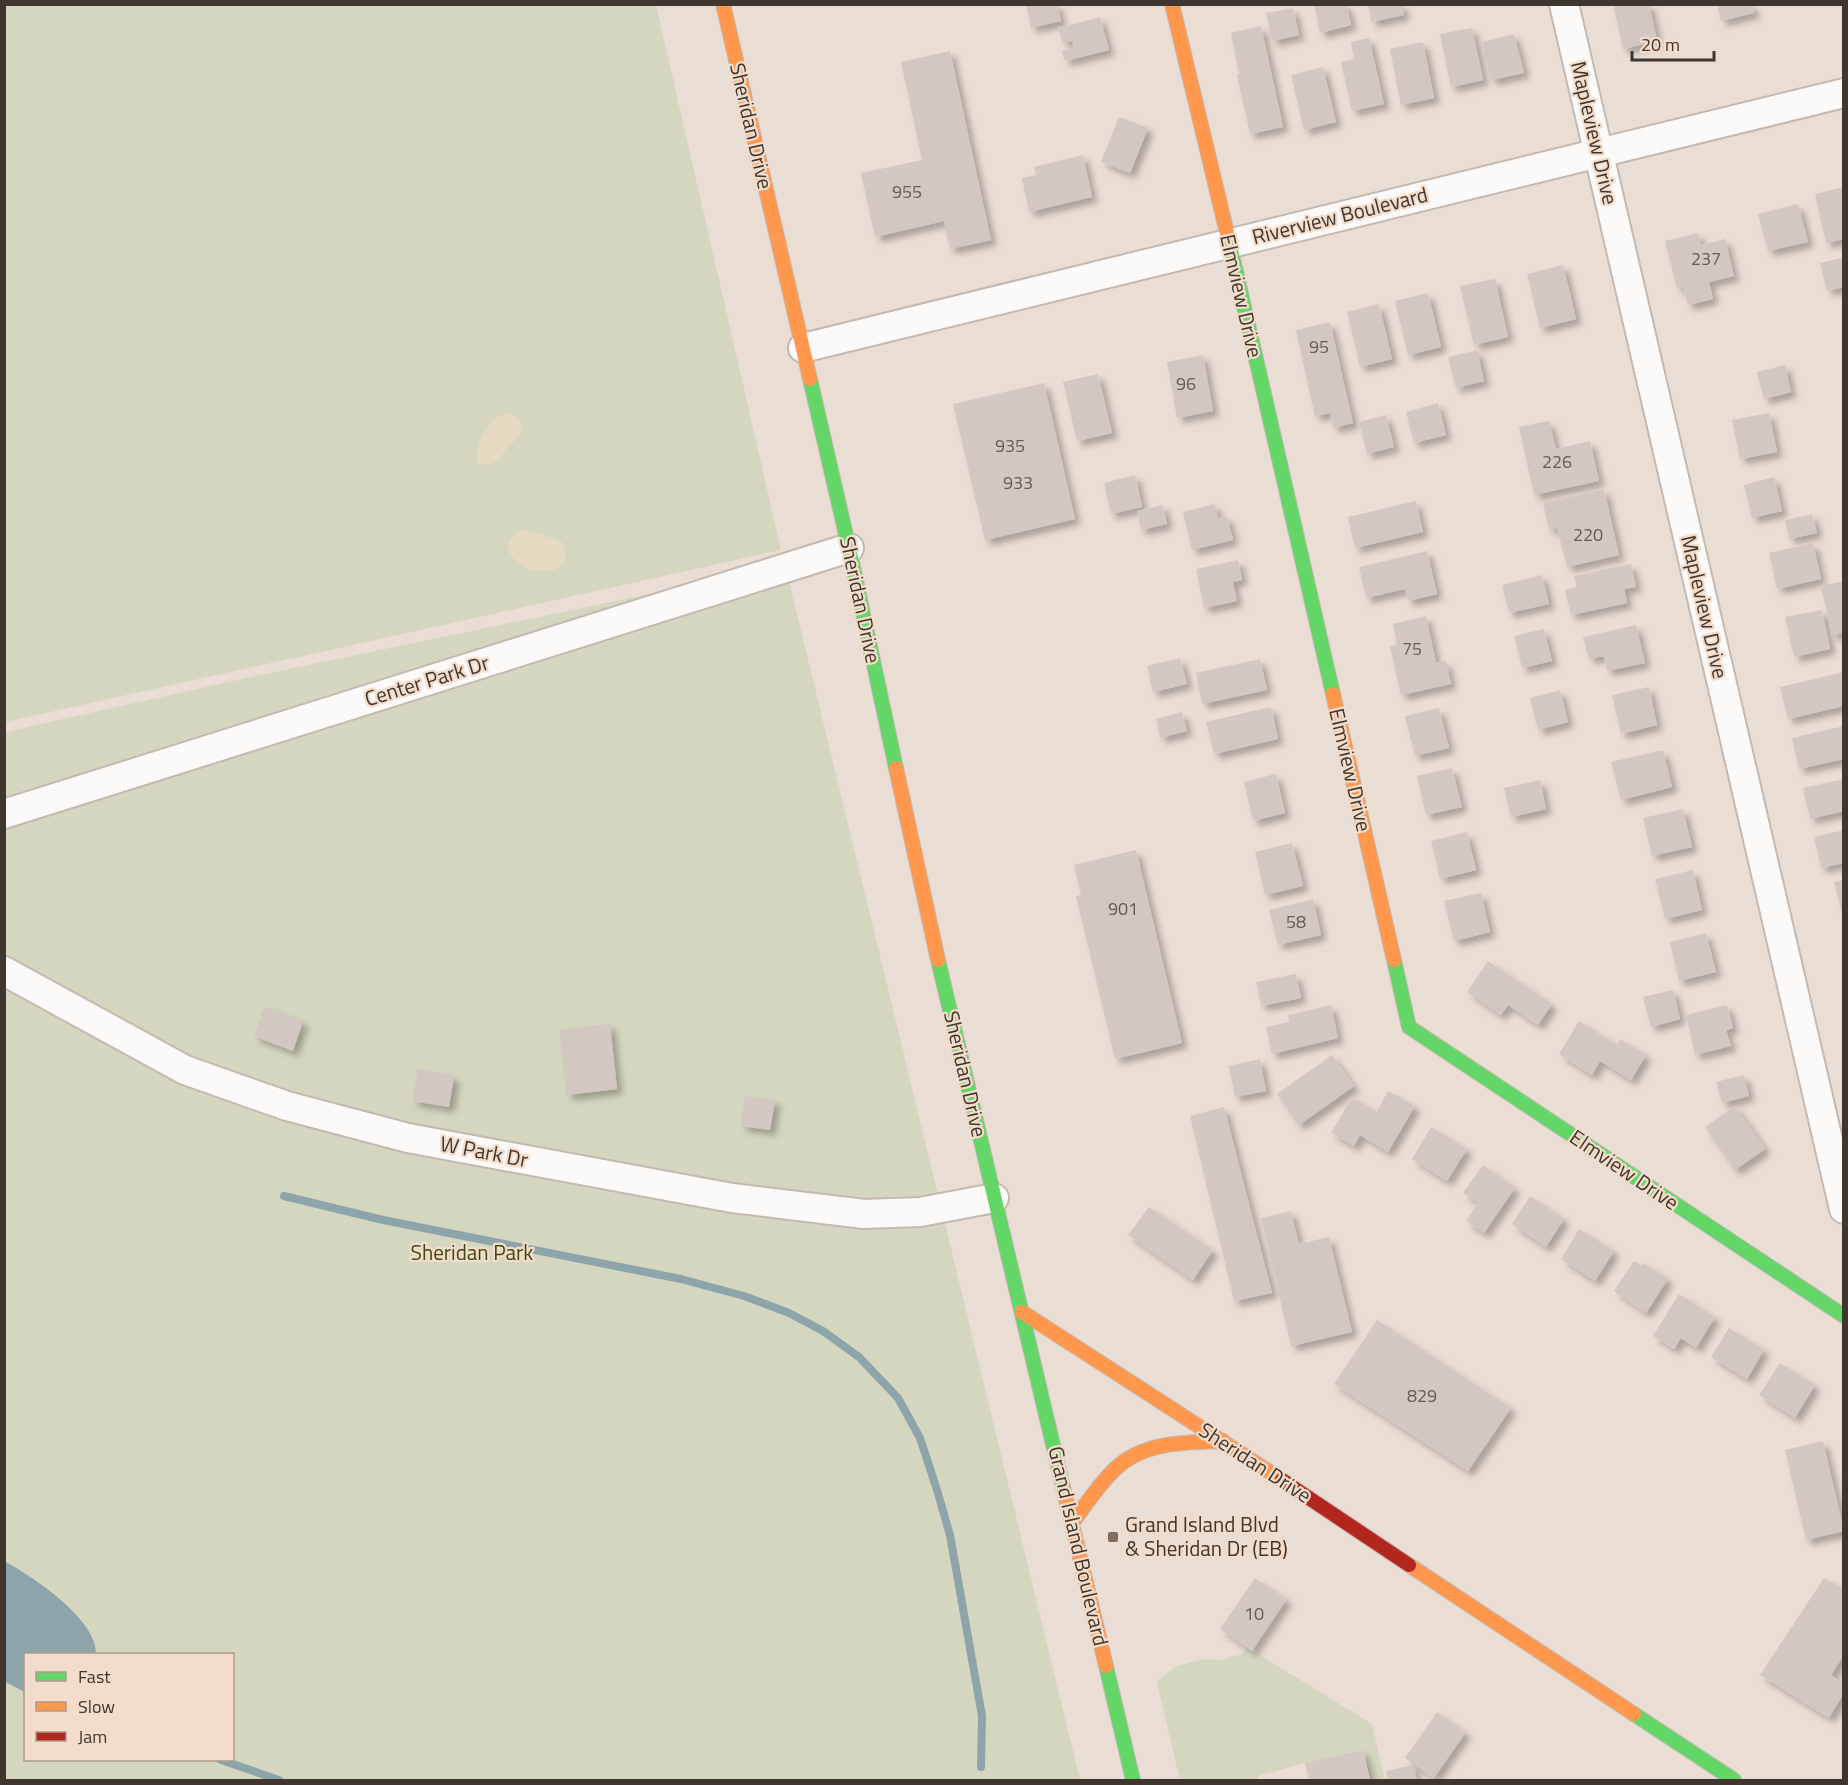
<svg xmlns="http://www.w3.org/2000/svg" width="1848" height="1785" font-family="'Titillium Web',sans-serif">
	<style>
		.green { fill: #d5d6bf; fill-rule: evenodd }
		.sand { fill: #e5dac1 }
		.water { fill: #8ea4ab }
		.lines { fill: none; stroke-linecap: round; stroke-linejoin: round }
		.stream { stroke: #8ea4ab; stroke-width: 8 }
		.building { fill: #d2c7c1; filter: url(#shadow) }
		.street-casing { stroke: #c3b9b1; stroke-width: 32 }
		.fast-casing { stroke: #c3b9b1; stroke-width: 16 }
		.slow-casing { stroke: #c3b9b1; stroke-width: 16 }
		.jam-casing { stroke: #c3b9b1; stroke-width: 16 }
		.street { stroke: #fcfaf8; stroke-width: 28 }
		.fast { stroke: #63d668; stroke-width: 14 }
		.slow { stroke: #ff974d; stroke-width: 14 }
		.jam { stroke: #b3261e; stroke-width: 14 }
		.poi-dot { fill: #7b7068; stroke: #f3dcca; stroke-width: 2 }
		.labels { text-anchor: middle; stroke-width: 4.5; stroke-linejoin: round; paint-order: stroke }
		.number-label { font-size: 18px; fill: #655c55 }
		.street-label { font-size: 21px; fill: #3f362f; stroke: #f3dcca }
		.park-label { font-size: 21px; fill: #394915; stroke: #f3dcca }
		.poi-label { font-size: 21px; fill: #3f362f; stroke: #f3dcca; text-anchor: start }
	</style>
	<defs>
		<filter id="shadow"><feDropShadow dx="5.5" dy="5.5" stdDeviation="3" flood-color="#0004"/></filter>
	</defs>
	<rect width="100%" height="100%" fill="#eaddd3"/>
	<g class="green">
		<path d="M4,5H656L781,550L5,722Z"/>
		<path d="M737,569L789,581L1080,1780H5V732L251,677L654,593ZM26,1654H232V1760H26Z"/>
		<path d="M1247,1647L1372,1724L1385,1780H1370L1363,1750L1305,1763L1258,1776V1780H1180L1157,1683L1165,1674L1177,1666L1204,1659L1222,1660L1236,1655L1240,1656Z"/>
	</g>
	<g class="sand">
		<path d="M506,413L511,414L520,419L523,431C519,437 514,441 509,446C500,457 492,471 477,462C475,444 488,419 506,413Z"/>
		<path d="M522,530L549,537L562,542C566,549 567,553 564,560C550,591 479,552 522,530Z"/>
	</g>
	<path class="water" d="M4,1561C32,1576 97,1619 96,1654H26L25,1692L5,1682Z"/>
	<g class="lines">
		<g class="stream">
			<path d="M284,1196L383,1220L681,1279L744,1296L789,1313L823,1331L859,1357L898,1398L920,1438L937,1490L950,1535L982,1716L981,1767"/>
			<path d="M221,1760L279,1780"/>
		</g>
	</g>
	<g class="building">
		<path d="M1026,4H1057L1061,21L1031,28Z"/>
		<path d="M1314,4H1346L1351,25L1320,33Z"/>
		<path d="M1368,4H1402L1404,15L1371,22Z"/>
		<path d="M1613,4H1649L1657,41L1623,49Z"/>
		<path d="M1717,4H1752L1754,13L1721,21Z"/>
		<path d="M1293,8L1299,35L1272,41L1266,13Z"/>
		<path d="M1100,17L1109,50L1065,61L1062,51L1074,48L1072,41L1063,43L1058,28Z"/>
		<path d="M1261,26L1283,127L1250,134L1237,75L1239,74L1231,33Z"/>
		<path d="M1472,28L1483,80L1451,87L1440,34Z"/>
		<path d="M1514,34L1524,73L1491,80L1482,42Z"/>
		<path d="M1369,38L1384,104L1352,111L1341,62L1354,59L1351,42Z"/>
		<path d="M1423,42L1434,98L1401,105L1390,49Z"/>
		<path d="M950,51L991,240L950,249L944,221L875,237L861,173L922,160L901,62Z"/>
		<path d="M1323,67L1336,122L1304,130L1291,75Z"/>
		<path d="M1119,117L1148,128L1130,173L1101,162Z"/>
		<path d="M1083,155L1092,197L1029,212L1022,178L1036,175L1034,167Z"/>
		<path d="M1844,187V239L1826,243L1815,194Z"/>
		<path d="M1798,204L1808,242L1768,251L1758,214Z"/>
		<path d="M1698,233L1701,245L1725,239L1734,276L1709,282L1713,299L1688,305L1683,287L1677,288L1665,241Z"/>
		<path d="M1841,258L1844,267V287L1827,291L1820,263Z"/>
		<path d="M1563,265L1576,319L1540,328L1527,274Z"/>
		<path d="M1495,279L1508,337L1474,345L1460,286Z"/>
		<path d="M1428,293L1441,347L1408,355L1395,301Z"/>
		<path d="M1379,304L1392,359L1360,367L1347,312Z"/>
		<path d="M1330,322L1353,423L1333,428L1330,413L1315,416L1296,330Z"/>
		<path d="M1477,350L1484,381L1456,388L1448,357Z"/>
		<path d="M1203,355L1213,411L1177,418L1167,362Z"/>
		<path d="M1785,365L1791,392L1764,399L1757,372Z"/>
		<path d="M1098,374L1112,433L1077,441L1063,382Z"/>
		<path d="M1044,383L1075,519L985,540L953,404Z"/>
		<path d="M1438,403L1446,435L1414,443L1406,412Z"/>
		<path d="M1769,413L1777,452L1740,459L1732,420Z"/>
		<path d="M1386,415L1394,447L1367,454L1359,422Z"/>
		<path d="M1549,421L1556,449L1590,441L1599,481L1534,495L1519,427Z"/>
		<path d="M1135,475L1142,507L1111,514L1104,483Z"/>
		<path d="M1774,477L1782,511L1752,518L1744,485Z"/>
		<path d="M1604,489L1619,555L1567,567L1557,528L1549,530L1543,503Z"/>
		<path d="M1416,501L1423,532L1355,548L1348,517Z"/>
		<path d="M1215,504L1218,518L1227,516L1233,540L1192,550L1183,512Z"/>
		<path d="M1163,505L1167,524L1141,530L1137,511Z"/>
		<path d="M1812,514L1817,533L1789,539L1785,520Z"/>
		<path d="M1813,543L1821,579L1777,589L1769,553Z"/>
		<path d="M1427,551L1437,594L1408,601L1405,589L1366,598L1359,567Z"/>
		<path d="M1238,560L1242,580L1233,582L1237,601L1204,608L1196,569Z"/>
		<path d="M1631,564L1636,587L1624,589L1627,603L1571,615L1565,590L1577,587L1574,576Z"/>
		<path d="M1542,575L1549,604L1509,613L1502,585Z"/>
		<path d="M1844,581V633L1832,635L1821,586Z"/>
		<path d="M1822,610L1830,649L1794,657L1785,617Z"/>
		<path d="M1426,616L1436,663L1446,661L1451,684L1401,695L1390,646L1397,645L1393,624Z"/>
		<path d="M1636,625L1645,663L1607,671L1604,656L1589,659L1583,637Z"/>
		<path d="M1544,629L1552,661L1522,668L1514,636Z"/>
		<path d="M1180,658L1187,684L1153,692L1147,666Z"/>
		<path d="M1260,659L1267,690L1202,704L1196,673Z"/>
		<path d="M1844,672V706L1788,719L1780,687Z"/>
		<path d="M1649,687L1657,725L1621,734L1612,695Z"/>
		<path d="M1560,690L1568,722L1538,730L1530,698Z"/>
		<path d="M1271,707L1278,739L1214,754L1206,722Z"/>
		<path d="M1439,708L1449,748L1415,756L1405,716Z"/>
		<path d="M1182,712L1187,731L1160,738L1156,719Z"/>
		<path d="M1844,726V759L1799,769L1792,738Z"/>
		<path d="M1663,750L1672,787L1621,800L1611,762Z"/>
		<path d="M1452,768L1462,807L1426,815L1417,776Z"/>
		<path d="M1276,774L1285,813L1253,821L1244,782Z"/>
		<path d="M1844,779V811L1810,819L1803,788Z"/>
		<path d="M1540,780L1546,809L1511,817L1504,788Z"/>
		<path d="M1683,809L1692,847L1652,856L1643,818Z"/>
		<path d="M1844,830V863L1821,868L1814,837Z"/>
		<path d="M1467,832L1476,870L1440,879L1431,841Z"/>
		<path d="M1292,843L1303,886L1265,895L1255,852Z"/>
		<path d="M1136,850L1182,1043L1115,1059L1076,896L1081,895L1074,865Z"/>
		<path d="M1693,870L1702,910L1665,919L1655,879Z"/>
		<path d="M1844,880V916H1843L1834,882Z"/>
		<path d="M1481,893L1490,932L1454,941L1444,901Z"/>
		<path d="M1313,899L1321,935L1278,945L1269,910Z"/>
		<path d="M1706,933L1716,972L1679,981L1670,942Z"/>
		<path d="M1488,961L1552,1004L1538,1025L1508,1005L1501,1015L1467,992Z"/>
		<path d="M1296,974L1301,998L1261,1006L1256,982Z"/>
		<path d="M1673,990L1680,1019L1651,1027L1643,997Z"/>
		<path d="M1331,1005L1338,1038L1272,1054L1266,1027L1289,1022L1288,1015Z"/>
		<path d="M1727,1005L1733,1028L1726,1030L1731,1046L1695,1055L1686,1015Z"/>
		<path d="M264,1007L303,1021L293,1051L254,1036Z"/>
		<path d="M1579,1021L1617,1045L1620,1039L1646,1055L1631,1080L1600,1061L1592,1075L1559,1054Z"/>
		<path d="M610,1024L617,1089L567,1095L559,1030Z"/>
		<path d="M1332,1055L1354,1086L1299,1125L1277,1094Z"/>
		<path d="M1260,1059L1266,1091L1235,1097L1229,1066Z"/>
		<path d="M418,1069L454,1076L449,1107L412,1101Z"/>
		<path d="M1744,1075L1749,1096L1722,1103L1716,1082Z"/>
		<path d="M1388,1091L1415,1106L1388,1152L1360,1135L1354,1146L1331,1133L1352,1097L1377,1112Z"/>
		<path d="M745,1096L775,1100L770,1130L741,1126Z"/>
		<path d="M1735,1106L1765,1149L1735,1170L1705,1127Z"/>
		<path d="M1224,1107L1272,1293L1234,1301L1190,1116Z"/>
		<path d="M1431,1127L1467,1149L1447,1181L1412,1159Z"/>
		<path d="M1483,1165L1515,1188L1484,1233L1466,1221L1478,1203L1463,1193Z"/>
		<path d="M1530,1196L1564,1219L1546,1247L1512,1224Z"/>
		<path d="M1149,1207L1213,1250L1193,1280L1128,1235Z"/>
		<path d="M1291,1211L1299,1244L1329,1237L1352,1332L1291,1346L1261,1218Z"/>
		<path d="M1579,1229L1614,1251L1595,1281L1561,1259Z"/>
		<path d="M1634,1261L1642,1266L1644,1263L1668,1279L1646,1313L1614,1291Z"/>
		<path d="M1679,1294L1715,1317L1696,1348L1681,1338L1674,1349L1653,1336Z"/>
		<path d="M1377,1320L1511,1408L1468,1471L1334,1384Z"/>
		<path d="M1729,1328L1764,1350L1747,1379L1711,1357Z"/>
		<path d="M1780,1363L1815,1385L1795,1418L1759,1395Z"/>
		<path d="M1823,1441L1844,1531L1806,1540L1785,1450Z"/>
		<path d="M1255,1578L1287,1599L1252,1651L1220,1629Z"/>
		<path d="M1824,1578L1844,1589V1655L1831,1675L1844,1684V1693L1829,1718L1760,1675Z"/>
		<path d="M1437,1712L1466,1732L1434,1778L1405,1758Z"/>
		<path d="M1363,1750L1370,1780H1309L1305,1763Z"/>
		<path d="M1413,1765L1417,1780H1388L1386,1771Z"/>
	</g>
	<g class="lines">
		<defs>
			<g id="street">
				<path d="M1564,4L1844,1209"/>
				<path d="M803,348L1844,93"/>
				<path d="M4,814L849,548"/>
				<path d="M4,971L185,1070L287,1106L408,1138L732,1198L864,1214L920,1212L994,1198"/>
			</g>
			<g id="fast">
				<path d="M1228,237L1333,694"/>
				<path d="M810,379L849,548L896,768"/>
				<path d="M938,960L1064,1491"/>
				<path d="M1394,960L1409,1027L1844,1316"/>
				<path d="M1106,1666L1133,1780"/>
				<path d="M1634,1714L1734,1780"/>
			</g>
			<g id="slow">
				<path d="M723,4L810,379"/>
				<path d="M1172,4L1228,237"/>
				<path d="M1333,694L1394,960"/>
				<path d="M896,768L938,960"/>
				<path d="M1022,1312L1282,1480"/>
				<path d="M1064,1491L1106,1666"/>
				<path d="M1072,1523C1085,1506 1097,1487 1113,1471C1142,1441 1184,1443 1223,1441"/>
				<path d="M1409,1565L1634,1714"/>
			</g>
			<path id="jam" d="M1282,1480L1409,1565"/>
		</defs>
		<use href="#street" class="street-casing"/>
		<use href="#fast" class="fast-casing"/>
		<use href="#slow" class="slow-casing"/>
		<use href="#jam" class="jam-casing"/>
		<use href="#street" class="street"/>
		<use href="#fast" class="fast"/>
		<use href="#slow" class="slow"/>
		<use href="#jam" class="jam"/>
	</g>
	<rect class="poi-dot" x="1107" y="1531" width="12" height="12" rx="3"/>
	<g class="labels">
		<g class="number-label">
			<text x="907" y="198">955</text>
			<text x="1706" y="265">237</text>
			<text x="1319" y="353">95</text>
			<text x="1186" y="390">96</text>
			<text x="1010" y="452">935</text>
			<text x="1557" y="468">226</text>
			<text x="1018" y="489">933</text>
			<text x="1588" y="541">220</text>
			<text x="1412" y="655">75</text>
			<text x="1123" y="915">901</text>
			<text x="1296" y="928">58</text>
			<text x="1422" y="1402">829</text>
			<text x="1254" y="1620">10</text>
		</g>
		<g class="street-label">
			<text transform="translate(751 126) rotate(77)" y="7">Sheridan Drive</text>
			<text transform="translate(1594 133) rotate(77)" y="7">Mapleview Drive</text>
			<text transform="translate(1340 216) rotate(-14)" y="7">Riverview Boulevard</text>
			<text transform="translate(1241 296) rotate(77)" y="7">Elmview Drive</text>
			<text transform="translate(860 600) rotate(78)" y="7">Sheridan Drive</text>
			<text transform="translate(1704 607) rotate(77)" y="7">Mapleview Drive</text>
			<text transform="translate(427 681) rotate(-17)" y="7">Center Park Dr</text>
			<text transform="translate(1350 770) rotate(77)" y="7">Elmview Drive</text>
			<text transform="translate(965 1074) rotate(77)" y="7">Sheridan Drive</text>
			<text transform="translate(484 1152) rotate(11)" y="7">W Park Dr</text>
			<text transform="translate(1624 1170) rotate(34)" y="7">Elmview Drive</text>
			<text transform="translate(1255 1463) rotate(33)" y="7">Sheridan Drive</text>
			<text transform="translate(1078 1546) rotate(77)" y="7">Grand Island Boulevard</text>
		</g>
		<g class="park-label">
			<text x="472" y="1260">Sheridan Park</text>
		</g>
		<g class="poi-label">
			<text x="1125" y="1532">Grand Island Blvd<tspan x="1125" dy="24">&amp; Sheridan Dr (EB)</tspan></text>
		</g>
	</g>
	<rect width="1848" height="1785" fill="none" stroke="#3f362f" stroke-width="12"/>
	<rect x="24" y="1653" width="210" height="108" fill="#f3dcca" stroke="#ab9a8c" stroke-width="1.5"/>
	<rect x="36" y="1672" width="30" height="9" fill="#63d668" stroke="#ab9a8c" stroke-width="1.5"/>
	<text x="78" y="1683" font-size="18" fill="#3f362f">Fast</text>
	<rect x="36" y="1702" width="30" height="9" fill="#ff974d" stroke="#ab9a8c" stroke-width="1.5"/>
	<text x="78" y="1713" font-size="18" fill="#3f362f">Slow</text>
	<rect x="36" y="1732" width="30" height="9" fill="#b3261e" stroke="#ab9a8c" stroke-width="1.5"/>
	<text x="78" y="1743" font-size="18" fill="#3f362f">Jam</text>
	<path d="M1632 51v9h82v-9" fill="none" stroke="#3f362f" stroke-width="3"/>
	<text x="1641" y="51" font-size="18" fill="#3f362f" stroke="#f3dcca" stroke-width="4.5" paint-order="stroke">20 m</text>
</svg>
